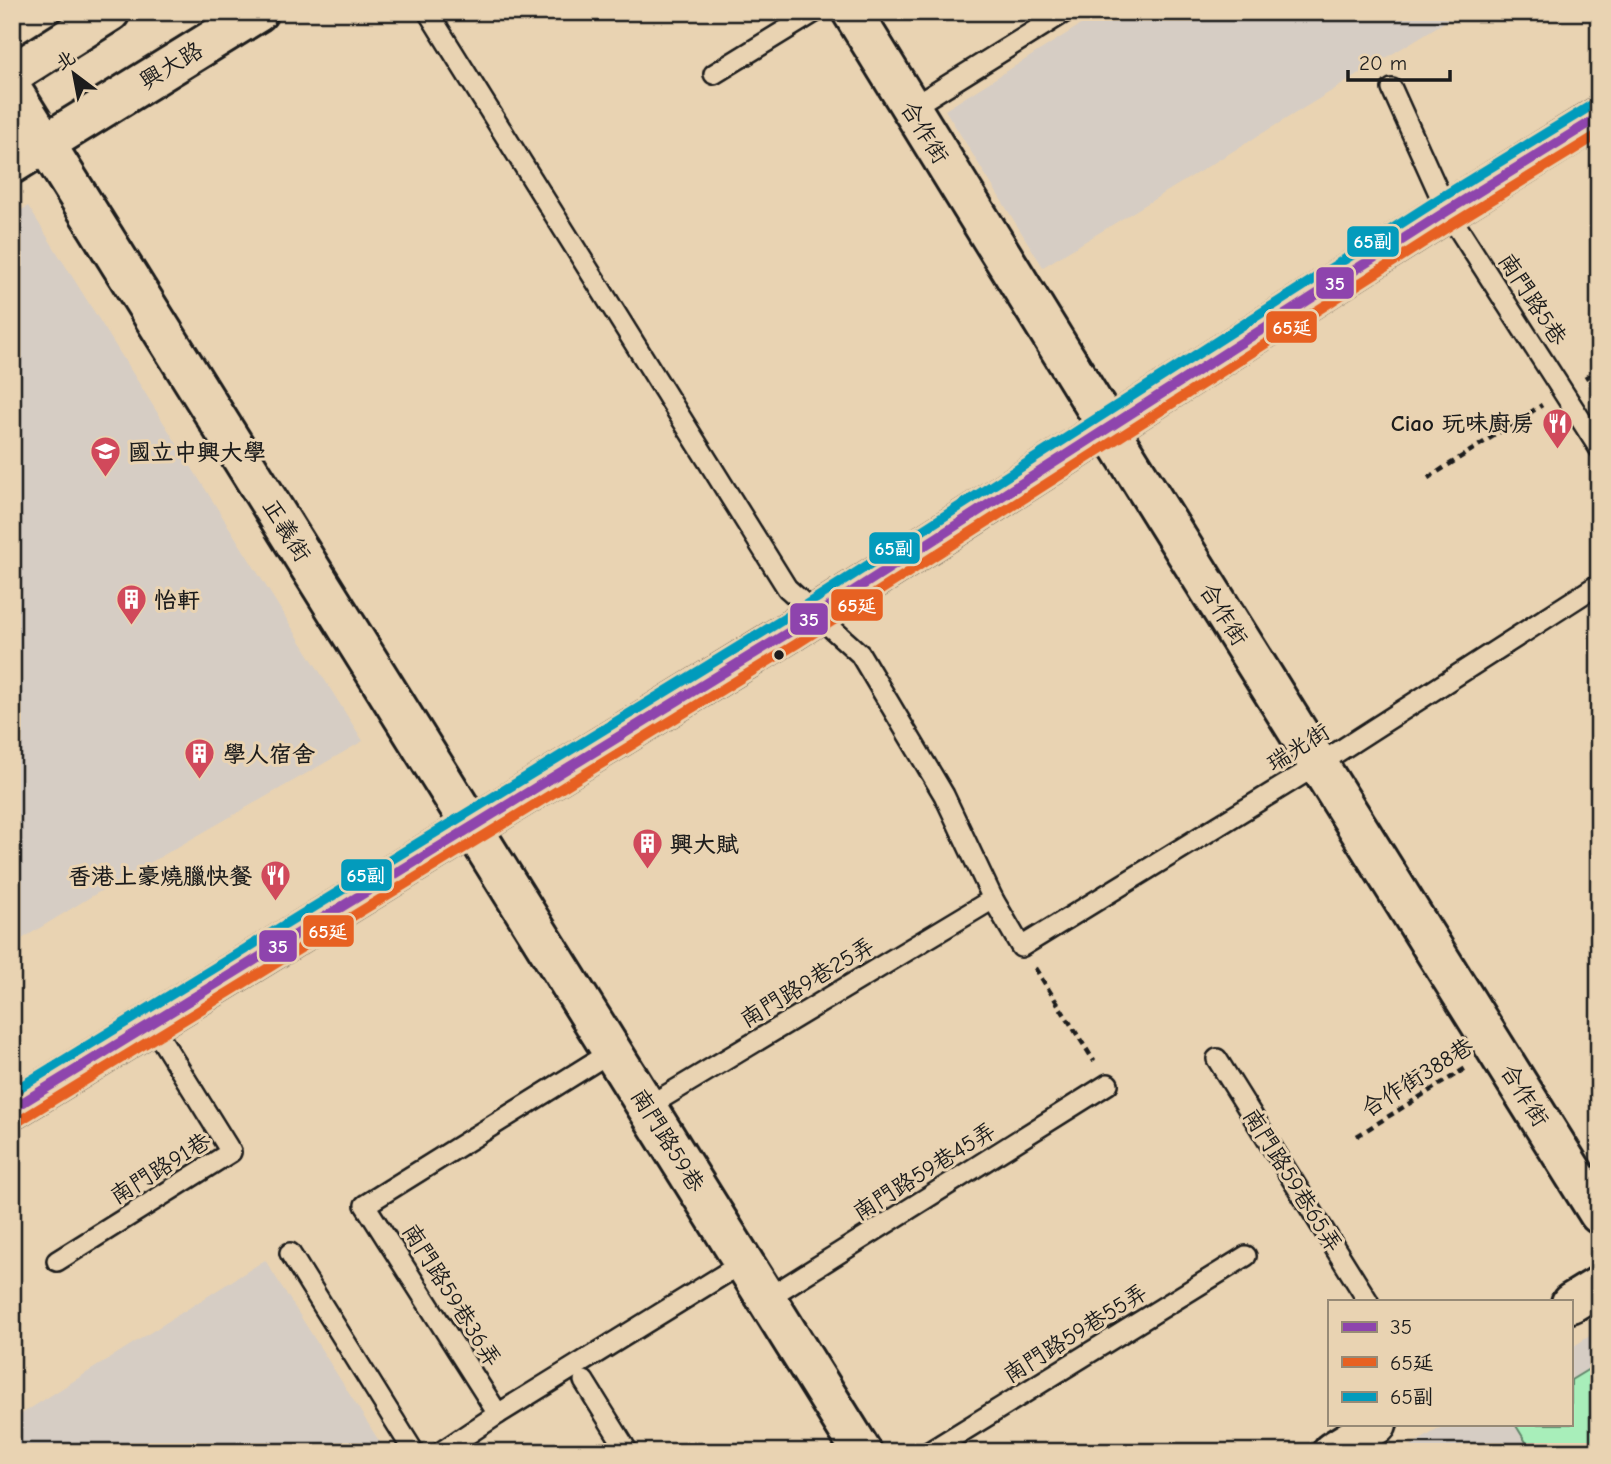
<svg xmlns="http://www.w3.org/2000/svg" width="1611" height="1464" font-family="'Comic Neue','LXGW WenKai TC',sans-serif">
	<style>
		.built { fill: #d6cdc4 }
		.green { fill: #a8eeba; stroke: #62856b; stroke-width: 2 }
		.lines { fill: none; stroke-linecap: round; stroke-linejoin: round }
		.service-casing { stroke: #1c1c1c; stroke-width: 24 }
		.minor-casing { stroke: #1c1c1c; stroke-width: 44 }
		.tertiary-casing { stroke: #1c1c1c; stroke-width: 44 }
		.path { stroke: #1c1c1c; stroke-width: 4.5; stroke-dasharray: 7 5; stroke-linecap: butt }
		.service { stroke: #e9d3b2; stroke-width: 19 }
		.minor { stroke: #e9d3b2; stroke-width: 38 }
		.tertiary { stroke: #e9d3b2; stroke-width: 38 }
		.bus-1-casing { stroke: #e9d3b2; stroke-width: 16 }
		.bus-2-casing { stroke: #e9d3b2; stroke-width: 16 }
		.bus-3-casing { stroke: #e9d3b2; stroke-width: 16 }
		.bus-1 { stroke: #8e44ad; stroke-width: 10 }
		.bus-2 { stroke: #e76122; stroke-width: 10 }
		.bus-3 { stroke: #039bbc; stroke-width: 10 }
		.bus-dot { fill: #1c1c1c; stroke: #e9d3b2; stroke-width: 2.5 }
		.labels { text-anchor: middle; stroke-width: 6; stroke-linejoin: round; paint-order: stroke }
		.street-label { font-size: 23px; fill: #1c1c1c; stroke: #e9d3b2 }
		.poi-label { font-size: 23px; font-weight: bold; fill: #1c1c1c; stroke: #e9d3b2; text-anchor: start }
		.line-badge { stroke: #e9d3b2; stroke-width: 2.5 }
		.badge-label { font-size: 19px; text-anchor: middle; font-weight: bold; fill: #fff }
	</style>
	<rect width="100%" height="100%" fill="#e9d3b2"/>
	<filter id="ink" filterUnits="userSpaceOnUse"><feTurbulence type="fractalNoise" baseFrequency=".0143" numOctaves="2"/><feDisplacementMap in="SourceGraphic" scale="14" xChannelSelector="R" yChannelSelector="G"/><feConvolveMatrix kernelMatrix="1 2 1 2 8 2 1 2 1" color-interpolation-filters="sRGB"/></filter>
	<g filter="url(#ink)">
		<g class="built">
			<path d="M1101,12H1461L1043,267L945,110Z"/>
			<path d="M28,206L363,741L92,896L12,945V216Z"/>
			<path d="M265,1260L386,1452H12V1420Z"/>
			<path d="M1599,1330V1452H1401L1446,1424H1571V1348Z"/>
		</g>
		<path class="green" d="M1599,1363V1452H1532L1515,1424H1571V1380Z"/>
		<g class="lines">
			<defs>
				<g id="service">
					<path d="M428,12L787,588L860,654L944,795L993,899L1021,947L1319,764L1599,584"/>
					<path d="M714,74L815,12"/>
					<path d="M1392,89L1447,211L1599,448"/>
					<path d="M911,108L1065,12"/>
					<path d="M612,1051L365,1205L498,1414L744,1262"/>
					<path d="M1217,1059L1368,1301"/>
					<path d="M647,1107L993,899"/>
					<path d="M290,1253L414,1452"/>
					<path d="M57,1261L231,1152L151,1023"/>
					<path d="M766,1299L1108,1084"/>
					<path d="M584,1381L628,1452"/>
					<path d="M441,1452L498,1414"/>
					<path d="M929,1452L1246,1256"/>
				</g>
				<g id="minor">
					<path d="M852,12L1109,429L1599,1214"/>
					<path d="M12,90L862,1452"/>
					<path d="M12,1109L791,631L1447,211L1599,117"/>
					<path d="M1571,1303L1599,1286"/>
					<path d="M1332,1452L1377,1424"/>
				</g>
				<g id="tertiary">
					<path d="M12,74L110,12"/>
					<path d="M12,164L258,12"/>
				</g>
			</defs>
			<use href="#service" class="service-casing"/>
			<use href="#minor" class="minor-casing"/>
			<use href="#tertiary" class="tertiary-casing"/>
			<g class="path">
				<path d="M1585,378L1599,369"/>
				<path d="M1428,478L1542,405"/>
				<path d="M1035,968L1094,1061"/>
				<path d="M1357,1136L1466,1068"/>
			</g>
			<use href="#service" class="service"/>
			<use href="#minor" class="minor"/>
			<use href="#tertiary" class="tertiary"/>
			<defs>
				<path id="bus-1" d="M12,1109L791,631L1447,211L1599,117"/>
				<path id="bus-2" d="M19,1121L798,643L1454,223L1599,134"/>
				<path id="bus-3" d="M12,1092L784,619L1439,199L1592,105"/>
			</defs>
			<use href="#bus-1" class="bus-1-casing"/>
			<use href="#bus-2" class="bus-2-casing"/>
			<use href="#bus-3" class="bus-3-casing"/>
			<use href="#bus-1" class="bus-1"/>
			<use href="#bus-2" class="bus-2"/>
			<use href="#bus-3" class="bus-3"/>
		</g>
	</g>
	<defs>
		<symbol id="restaurant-pin" viewBox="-11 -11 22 30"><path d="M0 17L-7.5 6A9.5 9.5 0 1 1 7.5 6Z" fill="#d1495b" stroke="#e9d3b2"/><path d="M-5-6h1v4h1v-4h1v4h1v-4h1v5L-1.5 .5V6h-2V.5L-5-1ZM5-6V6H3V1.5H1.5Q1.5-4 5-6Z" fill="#fff"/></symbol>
		<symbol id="university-pin" viewBox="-11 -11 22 30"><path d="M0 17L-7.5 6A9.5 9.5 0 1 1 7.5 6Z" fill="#d1495b" stroke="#e9d3b2"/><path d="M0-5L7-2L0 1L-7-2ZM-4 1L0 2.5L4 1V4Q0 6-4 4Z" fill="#fff"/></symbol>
		<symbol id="building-pin" viewBox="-11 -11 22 30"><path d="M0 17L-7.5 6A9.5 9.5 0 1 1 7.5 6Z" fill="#d1495b" stroke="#e9d3b2"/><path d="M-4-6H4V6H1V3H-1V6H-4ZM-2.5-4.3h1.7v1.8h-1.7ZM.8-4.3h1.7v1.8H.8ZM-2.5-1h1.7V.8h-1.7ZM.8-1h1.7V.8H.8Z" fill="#fff"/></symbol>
	</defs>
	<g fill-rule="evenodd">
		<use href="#restaurant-pin" x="1540" y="406" width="35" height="47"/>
		<use href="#university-pin" x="88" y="434" width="35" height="47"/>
		<use href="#building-pin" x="114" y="582" width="35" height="47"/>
		<use href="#building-pin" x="182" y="736" width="35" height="47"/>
		<use href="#building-pin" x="630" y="826" width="35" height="47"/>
		<use href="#restaurant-pin" x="258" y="858" width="35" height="47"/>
	</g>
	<circle class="bus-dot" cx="779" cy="655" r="6"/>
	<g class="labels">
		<g class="street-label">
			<text transform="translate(171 65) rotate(-31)" y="8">興大路</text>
			<text transform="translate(925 132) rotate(58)" y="8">合作街</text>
			<text transform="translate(1533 299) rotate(57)" y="8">南門路5巷</text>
			<text transform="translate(287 530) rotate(58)" y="8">正義街</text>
			<text transform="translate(1224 614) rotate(58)" y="8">合作街</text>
			<text transform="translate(1298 747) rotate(-32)" y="8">瑞光街</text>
			<text transform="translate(807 982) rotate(-31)" y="8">南門路9巷25弄</text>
			<text transform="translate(1417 1077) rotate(-32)" y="8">合作街388巷</text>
			<text transform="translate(1525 1095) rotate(58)" y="8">合作街</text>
			<text transform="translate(668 1140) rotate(58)" y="8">南門路59巷</text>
			<text transform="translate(160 1168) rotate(-32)" y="8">南門路91巷</text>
			<text transform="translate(924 1171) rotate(-32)" y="8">南門路59巷45弄</text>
			<text transform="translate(1293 1180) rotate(58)" y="8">南門路59巷65弄</text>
			<text transform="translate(452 1295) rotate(58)" y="8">南門路59巷36弄</text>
			<text transform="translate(1075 1333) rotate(-32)" y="8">南門路59巷55弄</text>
		</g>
		<g class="poi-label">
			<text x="1534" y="431" text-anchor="end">Ciao 玩味廚房</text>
			<text x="128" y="460">國立中興大學</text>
			<text x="154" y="608">怡軒</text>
			<text x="223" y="762">學人宿舍</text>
			<text x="670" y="852">興大賦</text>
			<text x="252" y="884" text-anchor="end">香港上豪燒臘快餐</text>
		</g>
	</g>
	<g class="line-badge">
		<rect x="1346" y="225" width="54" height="33" rx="7" fill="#039bbc"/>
		<rect x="1315" y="266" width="40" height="34" rx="7" fill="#8e44ad"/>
		<rect x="1265" y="310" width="53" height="34" rx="7" fill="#e76122"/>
		<rect x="868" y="531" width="53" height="34" rx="7" fill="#039bbc"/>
		<rect x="830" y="588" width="54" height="34" rx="7" fill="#e76122"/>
		<rect x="789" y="602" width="40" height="34" rx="7" fill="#8e44ad"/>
		<rect x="340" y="858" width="53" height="34" rx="7" fill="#039bbc"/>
		<rect x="302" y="914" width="53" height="34" rx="7" fill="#e76122"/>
		<rect x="258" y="929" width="40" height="34" rx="7" fill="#8e44ad"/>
	</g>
	<g class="badge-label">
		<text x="1373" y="248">65副</text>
		<text x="1335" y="290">35</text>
		<text x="1292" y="334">65延</text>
		<text x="894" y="555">65副</text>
		<text x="857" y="612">65延</text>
		<text x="809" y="626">35</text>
		<text x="366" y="882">65副</text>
		<text x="328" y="938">65延</text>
		<text x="278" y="953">35</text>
	</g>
	<rect width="1611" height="1464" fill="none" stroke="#e9d3b2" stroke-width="42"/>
	<rect x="21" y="21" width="1569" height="1422" fill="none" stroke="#1c1c1c" stroke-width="2.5" filter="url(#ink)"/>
	<rect x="1328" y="1300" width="245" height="126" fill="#e9d3b2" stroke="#978a76" stroke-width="2"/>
	<rect x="1342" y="1322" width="35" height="10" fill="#8e44ad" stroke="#978a76" stroke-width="2"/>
	<text x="1390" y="1334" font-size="21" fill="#1c1c1c">35</text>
	<rect x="1342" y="1357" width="35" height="10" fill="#e76122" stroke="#978a76" stroke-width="2"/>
	<text x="1390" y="1370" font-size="21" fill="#1c1c1c">65延</text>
	<rect x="1342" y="1392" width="35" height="10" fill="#039bbc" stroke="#978a76" stroke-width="2"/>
	<text x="1390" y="1404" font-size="21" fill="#1c1c1c">65副</text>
	<g transform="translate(74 74) rotate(328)" stroke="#e9d3b2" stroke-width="5" paint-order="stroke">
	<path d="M0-5L12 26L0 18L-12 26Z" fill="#1c1c1c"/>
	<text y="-10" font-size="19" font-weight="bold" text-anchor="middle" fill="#1c1c1c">北</text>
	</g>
	<path d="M1348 70v10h102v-10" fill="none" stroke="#1c1c1c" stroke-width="3.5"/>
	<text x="1359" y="70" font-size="21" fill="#1c1c1c" stroke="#e9d3b2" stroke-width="5" paint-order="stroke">20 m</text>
</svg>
